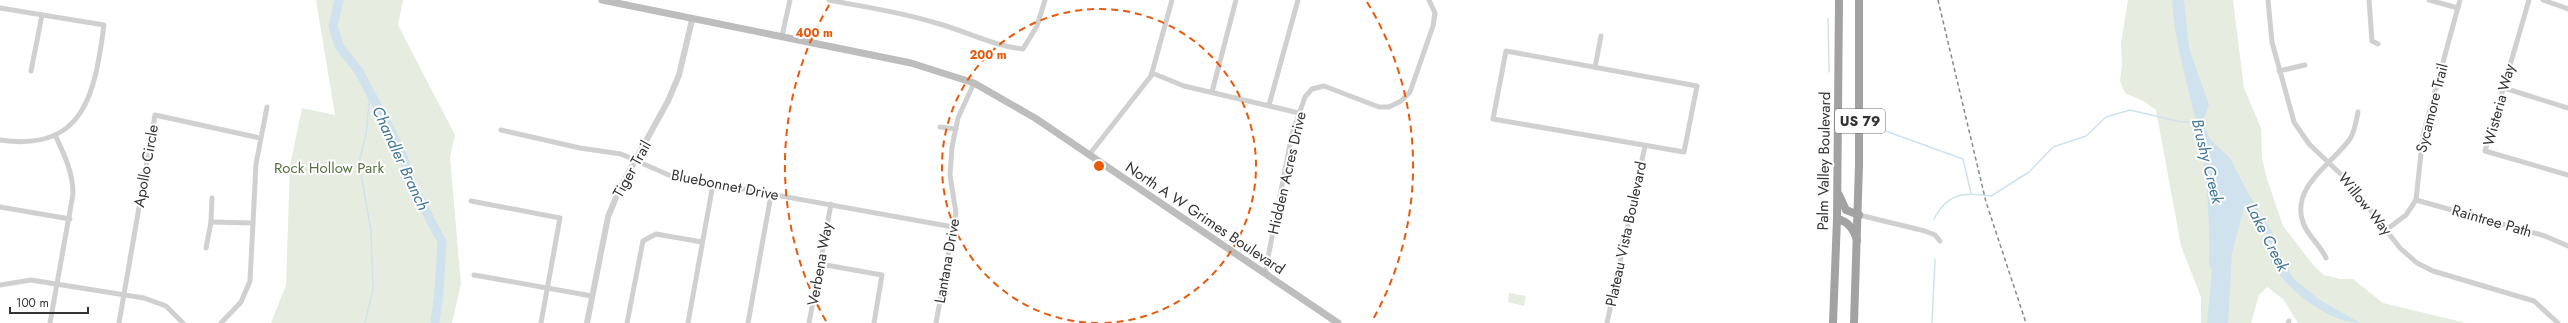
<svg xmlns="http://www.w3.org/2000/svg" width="2568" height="323" font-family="Jost,sans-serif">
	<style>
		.green { fill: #e6ecdf }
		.water { fill: #cfe2ee }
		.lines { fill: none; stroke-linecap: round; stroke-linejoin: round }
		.stream { stroke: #cfe2ee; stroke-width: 1.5 }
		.river { stroke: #cfe2ee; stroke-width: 9 }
		.minor { stroke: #d0d0d0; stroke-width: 5 }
		.tertiary { stroke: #d0d0d0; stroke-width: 6 }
		.secondary { stroke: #bdbdbd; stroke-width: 7 }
		.trunk { stroke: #a2a2a2; stroke-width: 8 }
		.rail { stroke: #888; stroke-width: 1.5; stroke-dasharray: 4 3; stroke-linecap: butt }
		.ring { fill: none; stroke: #e8590c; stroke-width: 2; stroke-dasharray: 7 5 }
		.labels { text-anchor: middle; stroke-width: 4; stroke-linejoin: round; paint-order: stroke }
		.shield { fill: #fff; stroke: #707070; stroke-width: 1 }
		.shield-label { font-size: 14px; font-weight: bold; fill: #333 }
		.street-label { font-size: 15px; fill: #333; stroke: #fff }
		.park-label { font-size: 15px; fill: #56703f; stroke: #fff }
		.water-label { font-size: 16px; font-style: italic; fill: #3f7597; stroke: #fff }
		.centre { fill: #e8590c; stroke: #fff; stroke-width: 2 }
		.ring-label { font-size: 12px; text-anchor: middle; font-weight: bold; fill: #e8590c; stroke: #fff; stroke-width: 4; stroke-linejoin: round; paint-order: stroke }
	</style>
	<rect width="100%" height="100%" fill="#fff"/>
	<g class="green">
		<path d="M316,0H403L398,25L455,135L450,157L461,284L452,323H271L286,285L290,166L302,108L335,115Z"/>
		<path d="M2128,0H2233L2244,88L2261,128L2262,158L2267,179L2283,226L2314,266L2324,275L2340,279H2353L2383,303L2466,323H2298L2283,299L2267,287L2259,295L2251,323H2201V297L2181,246L2156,110L2143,101L2125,93L2120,81L2122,64L2121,44Z"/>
		<path d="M1509,293L1526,296L1524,306L1508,302Z"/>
	</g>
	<path class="water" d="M2172,0H2184L2189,48L2209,105L2204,119L2206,130L2210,139L2230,158L2248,193L2272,232L2276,249L2294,279L2320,300L2360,323C2328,323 2277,284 2268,253C2266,247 2268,238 2265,232C2261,222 2252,212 2245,204L2232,253L2228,323H2207L2212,270L2209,265C2210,227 2208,189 2202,152C2194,101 2175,52 2172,0Z"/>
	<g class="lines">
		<g class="stream">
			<path d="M1828,18L1829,72"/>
			<path d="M1869,125L1963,159L1971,193"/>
			<path d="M1934,219C1947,193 1965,192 1991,196L2029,172L2053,147L2086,136L2106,117L2130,110L2181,122H2196"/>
			<path d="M365,323L373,289L371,231L359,163L366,134L370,94"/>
			<path d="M1932,323L1935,259"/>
		</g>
		<path class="river" d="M339,0L333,26L339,46L358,70L394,137L403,157L413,187L442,242L439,292L435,323"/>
		<g class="minor">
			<path d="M829,0C864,7 901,12 936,23C966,31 993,46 1023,49L1037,26L1045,0"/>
			<path d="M2268,0L2272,42L2294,122L2309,144L2348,181L2400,248L2417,263L2433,271L2534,301L2558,323"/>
			<path d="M2369,0L2372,41L2378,44"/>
			<path d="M2429,0L2458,8"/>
			<path d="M2529,0L2485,151L2568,175"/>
			<path d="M2543,0L2568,9"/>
			<path d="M0,8L104,25C95,92 85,153 0,140"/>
			<path d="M782,36L790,0"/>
			<path d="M1506,51L1697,86L1684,152L1493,119Z"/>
			<path d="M1595,67L1601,36"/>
			<path d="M31,71L42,15"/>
			<path d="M2279,71L2305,65"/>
			<path d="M1152,73L1184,86L1299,113"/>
			<path d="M2504,88L2568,108"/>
			<path d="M1212,92L1236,0"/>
			<path d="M1269,105L1298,0"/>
			<path d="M940,127L956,129"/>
			<path d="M501,130L580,148L621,154L671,176L953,227"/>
			<path d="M1089,155L1151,76L1172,0"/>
			<path d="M2416,200L2545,236L2568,246"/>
			<path d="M471,201L560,218L541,323"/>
			<path d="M0,207L70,219"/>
			<path d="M1859,215L1925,231L1935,235L1940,241"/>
			<path d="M211,222L253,223"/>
			<path d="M2386,230L2406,215L2416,200L2423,135L2460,0"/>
			<path d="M206,248L211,222L212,198"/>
			<path d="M2326,258C2320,244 2305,234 2302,219C2293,185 2333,163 2350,139C2355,131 2356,121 2358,112"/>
			<path d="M820,264L882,275L874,323"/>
			<path d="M1265,273L1292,134L1305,97L1312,89L1324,86L1379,107H1389L1401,101L1410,92L1433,26L1435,13L1429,0"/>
			<path d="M474,275L592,296"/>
			<path d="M0,285L31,280L144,298L166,306L183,323"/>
			<path d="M50,323L73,194C73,172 64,154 55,135"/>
			<path d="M119,323L155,115L260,138"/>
			<path d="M221,323L241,302L250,281L256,164L267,107"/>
			<path d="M627,323L643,241L656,234L702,242"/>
			<path d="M688,323L713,184"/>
			<path d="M748,323L771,195"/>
			<path d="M809,323L831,204"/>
			<path d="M936,323L956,213L950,175L952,147L958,118L974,83"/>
			<path d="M1607,323L1645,146"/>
			<path d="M2288,323L2289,321"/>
		</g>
		<path class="tertiary" d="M587,323L608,217L619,190L668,101L679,75L692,20"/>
		<path class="secondary" d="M602,0L911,63L974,83L1035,118L1338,323"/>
		<g class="trunk">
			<path d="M1839,195L1846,210L1859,215"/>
			<path d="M1837,219C1848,221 1854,230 1857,240"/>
			<path d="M1833,323L1837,219L1839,0"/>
			<path d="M1854,323L1859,165V0"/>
		</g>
		<path class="rail" d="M1938,0L1986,202L2026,323"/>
	</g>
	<g class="ring">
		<path d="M1098 323A157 157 0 1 1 1100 323"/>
		<path d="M826 321A314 314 0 0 1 831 2M1367 2A314 314 0 0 1 1372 321"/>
	</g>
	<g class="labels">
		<rect class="shield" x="1835" y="109" width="50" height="24" rx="3"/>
		<g class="shield-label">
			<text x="1860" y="126">US 79</text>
		</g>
		<g class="street-label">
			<text transform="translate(2499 105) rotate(-75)" y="5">Wisteria Way</text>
			<text transform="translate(2432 108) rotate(-76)" y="5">Sycamore Trail</text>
			<text transform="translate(1824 161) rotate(-89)" y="5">Palm Valley Boulevard</text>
			<text transform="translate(146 166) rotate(-80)" y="5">Apollo Circle</text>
			<text transform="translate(632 169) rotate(-61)" y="5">Tiger Trail</text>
			<text transform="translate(1287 173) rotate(-77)" y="5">Hidden Acres Drive</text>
			<text transform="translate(725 185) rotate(11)" y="5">Bluebonnet Drive</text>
			<text transform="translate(2365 204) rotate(51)" y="5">Willow Way</text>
			<text transform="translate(1205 218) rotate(34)" y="5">North A W Grimes Boulevard</text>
			<text transform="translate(2492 221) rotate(16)" y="5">Raintree Path</text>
			<text transform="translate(1626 234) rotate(-78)" y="5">Plateau Vista Boulevard</text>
			<text transform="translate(947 261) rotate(-80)" y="5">Lantana Drive</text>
			<text transform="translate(820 264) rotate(-80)" y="5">Verbena Way</text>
		</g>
		<g class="park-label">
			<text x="329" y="173">Rock Hollow Park</text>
		</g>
		<g class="water-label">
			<text transform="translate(401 158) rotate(65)" y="6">Chandler Branch</text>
			<text transform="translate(2208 161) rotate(76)" y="6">Brushy Creek</text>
			<text transform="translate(2268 237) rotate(63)" y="6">Lake Creek</text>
		</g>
	</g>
	<circle cx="1099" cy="166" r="6" class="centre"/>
	<g class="ring-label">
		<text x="814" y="37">400 m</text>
		<text x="988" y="59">200 m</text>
	</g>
	<path d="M10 307v6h78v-6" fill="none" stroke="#333333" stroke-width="2"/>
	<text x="16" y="307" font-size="12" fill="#333333" stroke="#ffffff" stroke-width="3" paint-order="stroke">100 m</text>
</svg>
